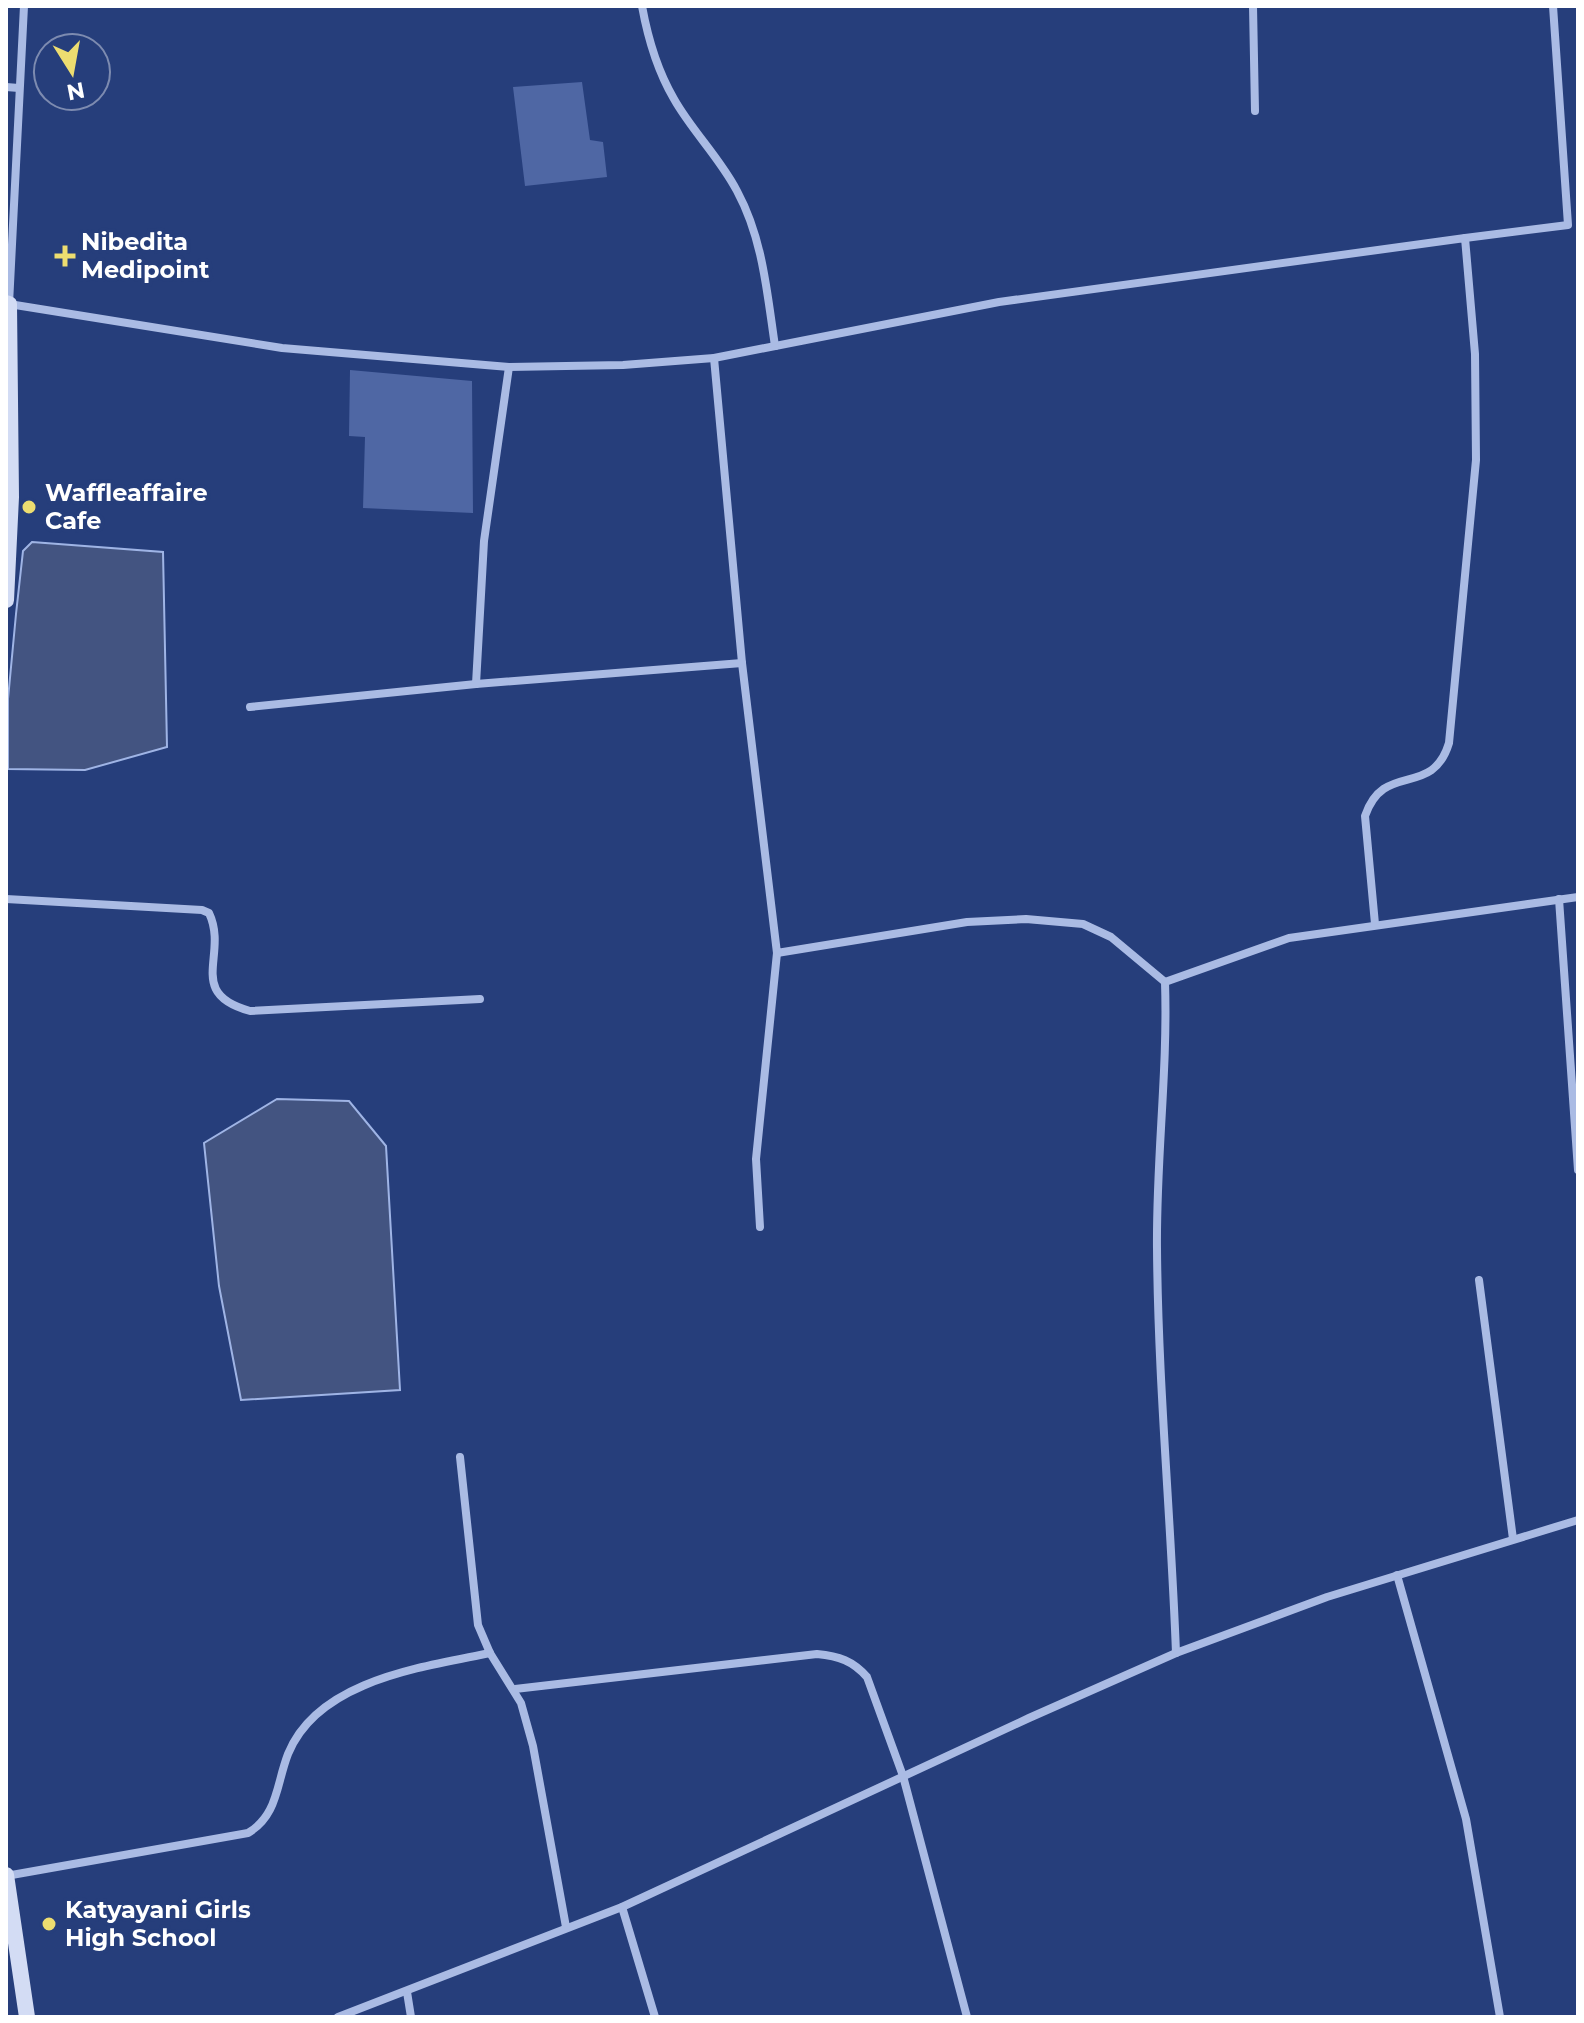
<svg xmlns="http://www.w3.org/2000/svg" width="1584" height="2023" font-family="Montserrat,sans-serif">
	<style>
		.water { fill: #435481; stroke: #9fb4e5; stroke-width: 2 }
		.building { fill: #4f67a4 }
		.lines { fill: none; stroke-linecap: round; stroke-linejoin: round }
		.street { stroke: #aabbe4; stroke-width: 8 }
		.secondary { stroke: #d3dcf4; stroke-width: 16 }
		.poi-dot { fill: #eddd70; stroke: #263e7b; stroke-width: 3 }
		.labels { text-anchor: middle; stroke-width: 8; stroke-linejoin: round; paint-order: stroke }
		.poi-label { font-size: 24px; font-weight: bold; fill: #fff; stroke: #263e7b; text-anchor: start }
	</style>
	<rect width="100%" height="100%" fill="#263e7b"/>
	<g class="water">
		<path d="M32,542L163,552L167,747L85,770L8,769V699L16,614L23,551Z"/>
		<path d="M277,1099L349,1101L386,1146L400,1390L241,1400L219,1286L204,1143Z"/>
	</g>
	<g class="building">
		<path d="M582,82L590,140L603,142L607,177L525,186L513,87Z"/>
		<path d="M350,370L472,381L473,513L363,508L365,437L349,436Z"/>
	</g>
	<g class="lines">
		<g class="street">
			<path d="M24,6L9,304L282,348L509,367L623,365L714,358L999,302L1465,238L1475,354L1476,460L1449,743C1432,799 1384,760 1365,816L1375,924"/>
			<path d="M642,6C648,39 657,70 674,99C692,131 720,158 737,191C763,239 767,293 775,346"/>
			<path d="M1253,6L1255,111"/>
			<path d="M6,87L19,88"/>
			<path d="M1465,238L1568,225L1553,6"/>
			<path d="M714,358L742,663L777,953L967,922L1026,919L1083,924L1111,937L1165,982C1168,1070 1156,1159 1157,1248C1158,1383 1171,1518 1176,1653"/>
			<path d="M476,684L484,541L509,367"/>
			<path d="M250,707L476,684L742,663"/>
			<path d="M6,899L202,910L209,913C229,955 185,993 250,1011L480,999"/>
			<path d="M1559,899L1578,1170"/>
			<path d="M1165,982L1289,938L1578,897"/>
			<path d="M760,1227L756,1159L777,953"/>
			<path d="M1479,1280L1513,1539"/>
			<path d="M460,1457L478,1625L490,1653L521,1703L533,1746L566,1927"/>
			<path d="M1397,1575L1466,1819L1500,2017"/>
			<path d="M515,1689L817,1654C839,1656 853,1661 867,1677L903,1776L967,2017"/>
			<path d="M6,1876L248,1833C278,1815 276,1785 288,1754C318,1680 423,1667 490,1653"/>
			<path d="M622,1907L655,2017"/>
			<path d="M407,1992L411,2017"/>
			<path d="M338,2017L622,1907L1029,1718L1176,1653L1327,1597L1578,1520"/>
		</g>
		<g class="secondary">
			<path d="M6,303L9,304L11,497L6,600"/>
			<path d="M6,1875L27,2017"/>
		</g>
	</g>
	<g class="poi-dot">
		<path d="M61 244h8v8h8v8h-8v8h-8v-8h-8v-8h8z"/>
		<circle cx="29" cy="507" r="8"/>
		<circle cx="49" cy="1924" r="8"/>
	</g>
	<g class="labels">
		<g class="poi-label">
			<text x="81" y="250">Nibedita<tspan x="81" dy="28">Medipoint</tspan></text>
			<text x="45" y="501">Waffleaffaire<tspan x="45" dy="28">Cafe</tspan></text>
			<text x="65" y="1918">Katyayani Girls<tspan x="65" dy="28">High School</tspan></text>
		</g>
	</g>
	<rect width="1584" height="2023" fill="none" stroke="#ffffff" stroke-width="16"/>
	<g transform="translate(72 72) rotate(169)"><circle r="38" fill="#263e7b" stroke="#7d8bb0" stroke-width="2"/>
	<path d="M0-6L14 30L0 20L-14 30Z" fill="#eddd70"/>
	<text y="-12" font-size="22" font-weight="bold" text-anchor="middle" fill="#ffffff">N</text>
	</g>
</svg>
